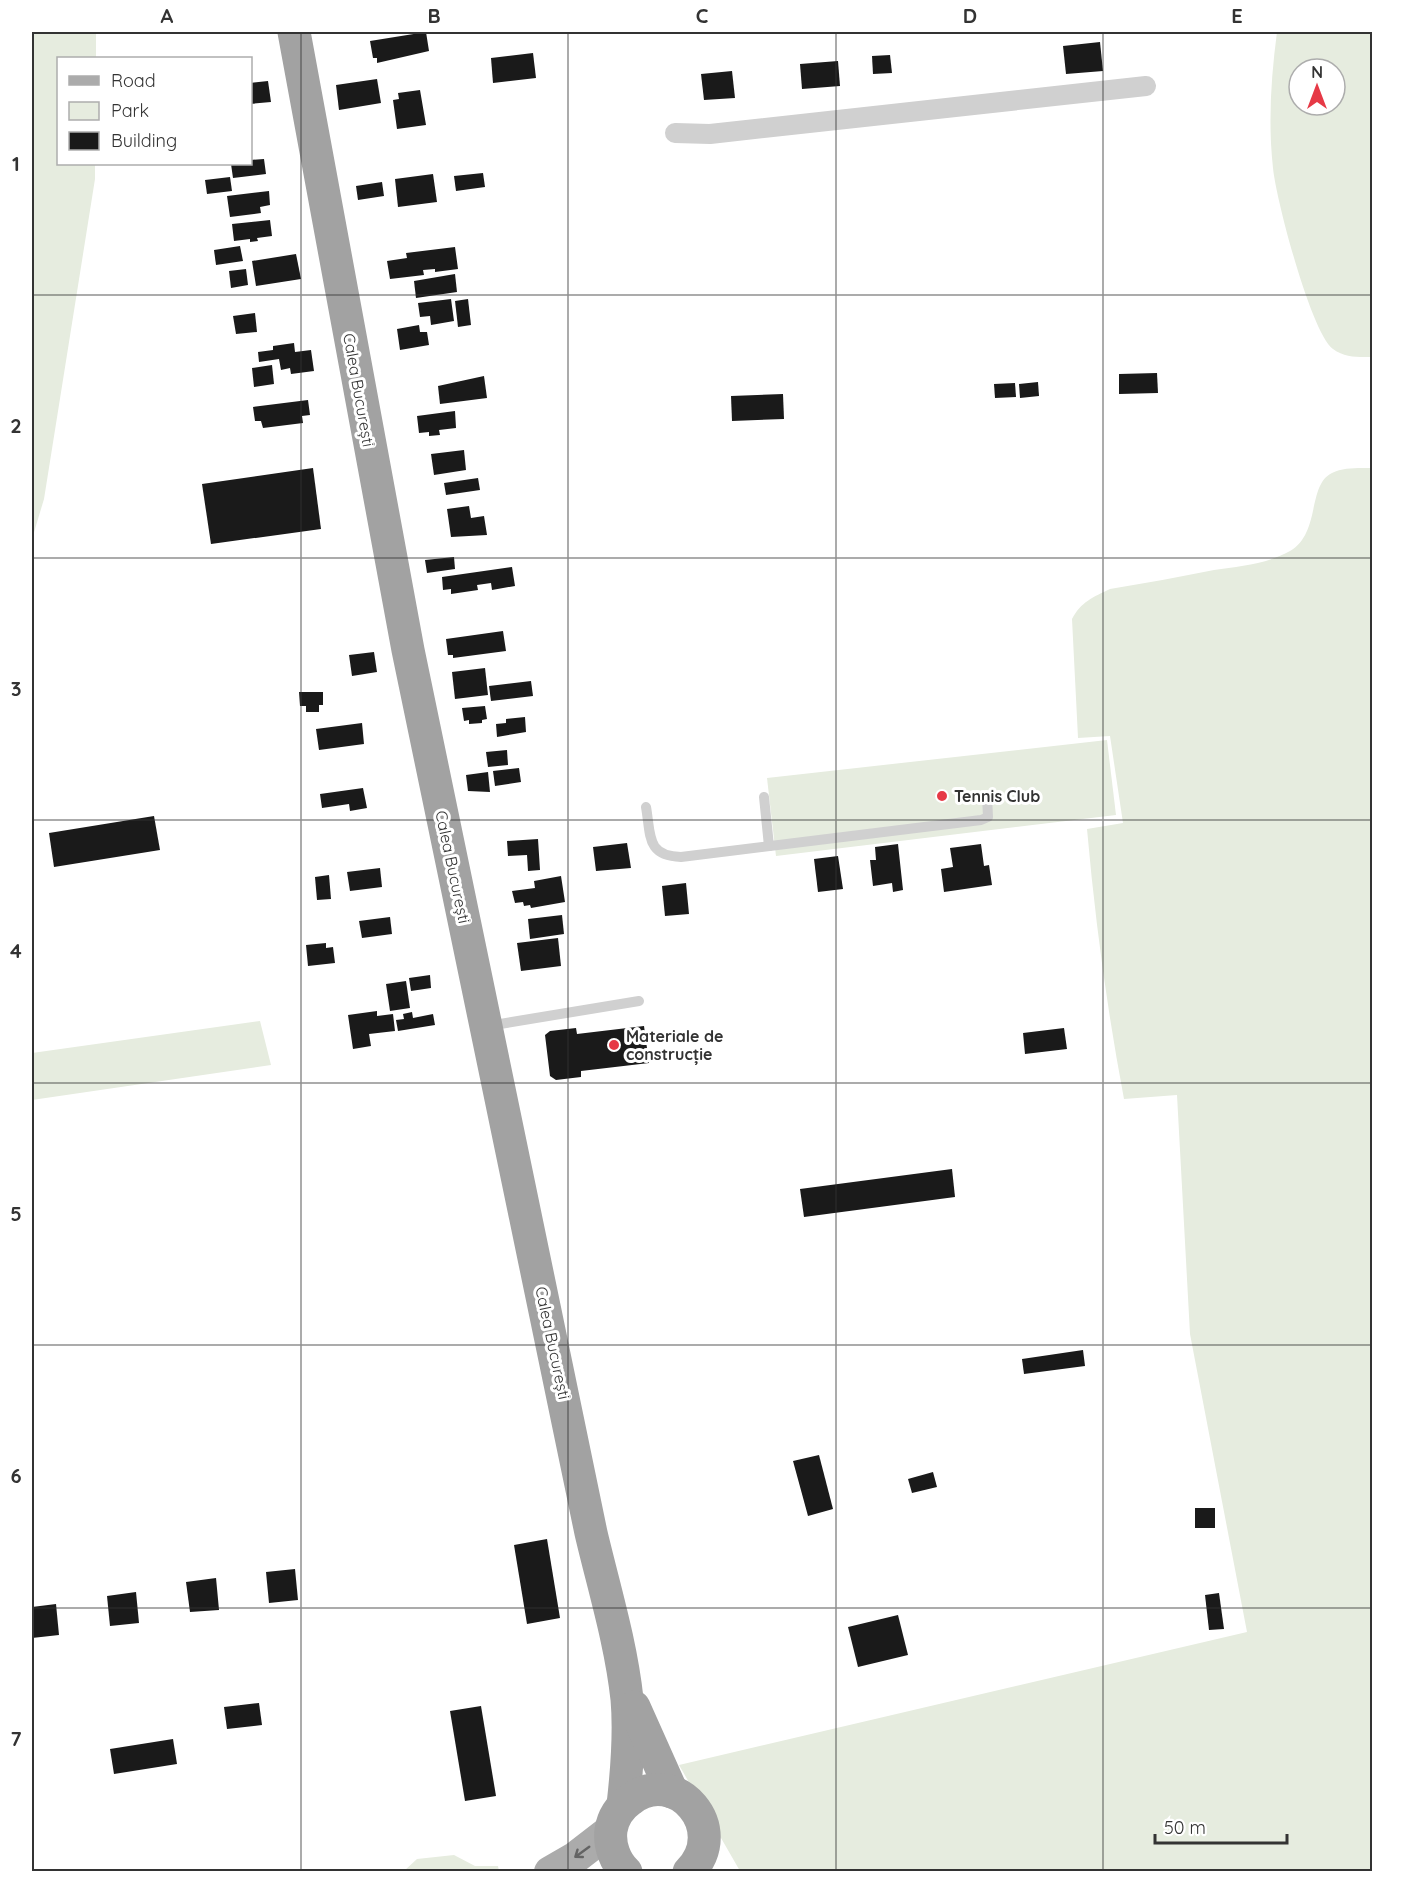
<svg xmlns="http://www.w3.org/2000/svg" width="1404" height="1903" font-family="Quicksand,sans-serif">
	<style>
		.green { fill: #e6ecdf; fill-rule: evenodd }
		.building { fill: #1a1a1a }
		.lines { fill: none; stroke-linecap: round; stroke-linejoin: round }
		.service { stroke: #d0d0d0; stroke-width: 10 }
		.minor { stroke: #d0d0d0; stroke-width: 20 }
		.primary { stroke: #ababab; stroke-width: 32 }
		.trunk { stroke: #a2a2a2; stroke-width: 33 }
		.oneway { stroke: #636363 }
		.grid { fill: none; stroke: #333; stroke-width: 1.5; stroke-opacity: 0.55 }
		.poi-dot { fill: #e63946; stroke: #fff; stroke-width: 2 }
		.labels { text-anchor: middle; stroke-width: 6; stroke-linejoin: round; paint-order: stroke }
		.street-label { font-size: 16px; fill: #333; stroke: #fff }
		.poi-label { font-size: 16px; font-weight: bold; fill: #333; stroke: #fff; text-anchor: start }
		.neatline { fill: none; stroke: #333; stroke-width: 2 }
		.grid-label { font-size: 20px; text-anchor: middle; font-weight: bold; fill: #333 }
	</style>
	<rect width="100%" height="100%" fill="#fff"/>
	<g class="green">
		<path d="M32,32H96V58H58V164H95V179L44,499L32,539Z"/>
		<path d="M1277,32H1372V357C1358,357 1345,358 1333,349C1311,333 1276,199 1273,168C1268,123 1271,77 1277,32ZM1299,69H1335V105H1299Z"/>
		<path d="M1372,468V1871H740L679,1765L1247,1632L1190,1334L1177,1095L1124,1099C1107,1009 1095,920 1087,829L1123,823L1110,736L1078,738L1072,619C1081,602 1093,597 1110,589C1145,583 1180,577 1214,570C1240,566 1267,564 1290,551C1321,533 1307,485 1332,473C1344,467 1359,468 1372,468Z"/>
		<path d="M1107,740L1116,815L776,856L767,778Z"/>
		<path d="M260,1021L271,1065L32,1100V1053Z"/>
		<path d="M454,1855L475,1866H498L499,1871H404L417,1859Z"/>
	</g>
	<g class="building">
		<path d="M426,32L429,51L377,63V58H373L370,41Z"/>
		<path d="M1100,42L1103,71L1066,74L1063,46Z"/>
		<path d="M533,53L536,78L493,83L491,58Z"/>
		<path d="M890,55L892,73L873,74L872,56Z"/>
		<path d="M838,61L840,86L802,89L800,64Z"/>
		<path d="M732,71L735,98L704,100L701,74Z"/>
		<path d="M377,79L381,103L339,110L336,85Z"/>
		<path d="M268,81L271,102L250,104V83Z"/>
		<path d="M420,90L426,125L397,129L393,100L399,99L398,93Z"/>
		<path d="M264,159L266,174L233,178L231,164H250V160Z"/>
		<path d="M483,173L485,187L456,191L454,176Z"/>
		<path d="M433,174L437,202L398,207L395,179Z"/>
		<path d="M230,177L232,191L207,194L205,180Z"/>
		<path d="M382,182L384,196L358,200L356,186Z"/>
		<path d="M269,191L270,205L260,207L261,213L230,217L227,196Z"/>
		<path d="M270,220L272,236L257,238L258,241L250,242V239L234,241L232,224Z"/>
		<path d="M240,246L243,261L216,265L214,250Z"/>
		<path d="M455,247L458,269L435,272V269L423,270L424,275L390,279L387,261L407,258L406,253Z"/>
		<path d="M296,254L301,279L256,286L252,261Z"/>
		<path d="M246,269L248,285L231,288L229,271Z"/>
		<path d="M455,274L457,292L416,298L414,281Z"/>
		<path d="M451,299L454,321L431,325L430,316L420,317L418,303Z"/>
		<path d="M468,299L471,325L458,327L455,301Z"/>
		<path d="M255,313L257,332L236,334L233,316Z"/>
		<path d="M419,325L420,332H427L429,345L400,350L397,329Z"/>
		<path d="M294,343L295,352L311,350L314,371L291,374L290,368L281,370L279,359L259,362L258,352L273,350V346Z"/>
		<path d="M272,365L274,384L254,387L252,368Z"/>
		<path d="M1157,373L1158,393L1119,394V374Z"/>
		<path d="M484,376L487,398L440,404L438,386Z"/>
		<path d="M1038,382L1039,396L1020,398L1019,384Z"/>
		<path d="M1015,383L1016,397L995,398L994,384Z"/>
		<path d="M783,394L784,419L732,421L731,396Z"/>
		<path d="M308,400L310,415L302,416L303,423L263,428L261,421H255L253,407Z"/>
		<path d="M455,411L456,428L439,430L440,435L429,436V432L419,433L417,416Z"/>
		<path d="M464,450L466,470L434,475L431,454Z"/>
		<path d="M313,468L321,529L211,544L202,484Z"/>
		<path d="M478,478L480,490L446,495L444,483Z"/>
		<path d="M469,506L471,518L484,516L487,535L451,537L447,509Z"/>
		<path d="M454,557L455,569L427,573L425,560Z"/>
		<path d="M512,567L515,586L492,590L491,583L477,585L478,590L451,594V589L443,590L442,577Z"/>
		<path d="M503,631L506,651L453,658V655H448L446,639Z"/>
		<path d="M374,652L377,672L352,676L349,655Z"/>
		<path d="M485,668L488,695L455,699L452,672Z"/>
		<path d="M531,681L533,696L491,701L489,686Z"/>
		<path d="M299,692H323V705H319V712H306V706H300Z"/>
		<path d="M485,706L487,719L482,720V723L469,724V720L464,721L462,708Z"/>
		<path d="M525,717L526,732L497,737L496,724L506,723V719Z"/>
		<path d="M362,723L364,744L319,750L316,729Z"/>
		<path d="M507,750L508,765L488,767L486,752Z"/>
		<path d="M519,768L521,782L495,786L493,771Z"/>
		<path d="M488,772L490,792L468,791L466,775Z"/>
		<path d="M363,788L367,808L350,811L349,804L322,808L320,794Z"/>
		<path d="M154,816L160,850L54,867L49,833Z"/>
		<path d="M538,839L540,870L528,871L527,855L508,856L507,841Z"/>
		<path d="M627,843L631,868L596,871L593,847Z"/>
		<path d="M898,844L903,890L893,892L892,883L873,886L870,860H876L875,847Z"/>
		<path d="M981,844L984,866L989,865L992,885L944,892L941,869L953,867L950,848Z"/>
		<path d="M838,856L843,889L818,892L814,859Z"/>
		<path d="M380,868L382,887L350,891L347,872Z"/>
		<path d="M329,875L331,899L317,900L315,877Z"/>
		<path d="M561,876L565,902L531,908L530,905L524,906L523,902L515,903L512,891L535,888L534,881Z"/>
		<path d="M686,883L689,914L665,916L662,886Z"/>
		<path d="M562,915L564,934L530,939L528,919Z"/>
		<path d="M390,917L392,934L362,938L359,921Z"/>
		<path d="M558,938L561,966L521,971L517,943Z"/>
		<path d="M326,943V948L333,947L335,963L308,966L306,945Z"/>
		<path d="M430,975L431,988L411,991L409,978Z"/>
		<path d="M406,981L410,1008L390,1011L386,984Z"/>
		<path d="M377,1011V1016L393,1014L395,1031L369,1034L371,1046L353,1049L348,1015Z"/>
		<path d="M412,1012L413,1018L433,1014L435,1025L398,1031L396,1020L404,1019L403,1014Z"/>
		<path d="M644,1026L649,1063L581,1071V1077L556,1080L550,1076L545,1035L550,1031L576,1028L577,1034Z"/>
		<path d="M1064,1028L1067,1049L1025,1054L1023,1033Z"/>
		<path d="M952,1169L955,1197L804,1217L800,1189Z"/>
		<path d="M1083,1350L1085,1366L1024,1374L1022,1359Z"/>
		<path d="M819,1455L833,1509L808,1516L793,1461Z"/>
		<path d="M933,1472L937,1487L912,1493L908,1479Z"/>
		<rect x="1195" y="1508" width="20" height="20"/>
		<path d="M547,1539L560,1618L527,1624L514,1545Z"/>
		<path d="M295,1569L298,1600L269,1603L266,1572Z"/>
		<path d="M216,1578L219,1610L190,1612L186,1582Z"/>
		<path d="M136,1592L139,1623L110,1626L107,1596Z"/>
		<path d="M1219,1593L1224,1629L1209,1630L1205,1595Z"/>
		<path d="M56,1604L59,1635L32,1638V1607Z"/>
		<path d="M898,1615L908,1655L858,1667L848,1627Z"/>
		<path d="M259,1703L262,1725L227,1729L224,1707Z"/>
		<path d="M481,1706L496,1796L465,1801L450,1711Z"/>
		<path d="M173,1739L177,1764L114,1774L110,1749Z"/>
	</g>
	<g class="lines">
		<g class="service">
			<path d="M764,797L769,846"/>
			<path d="M646,807C651,835 646,856 681,857L981,820L988,817L987,796"/>
			<path d="M488,1026L639,1001"/>
		</g>
		<path class="minor" d="M675,133L710,134L1146,86"/>
		<path class="primary" d="M550,1872L576,1857L611,1830"/>
		<g class="trunk">
			<path d="M294,32L408,650L591,1533C604,1588 621,1643 627,1699C630,1734 627,1770 623,1805"/>
			<path d="M634,1707L672,1792"/>
			<path d="M626,1872C615,1862 609,1845 611,1830C613,1818 620,1807 630,1800C675,1764 732,1829 689,1872"/>
		</g>
	</g>
	<defs><path id="oneway-shaft" d="M-6 0H5M1.5-3L5.5 0L1.5 3" fill="none" stroke-width="1.6" stroke-linecap="round" stroke-linejoin="round" transform="scale(1.5)"/></defs>
	<use class="oneway" href="#oneway-shaft" transform="translate(582 1852) rotate(144)"/>
	<path class="grid" d="M301,32V1872M568,32V1872M836,32V1872M1103,32V1872M32,295H1372M32,558H1372M32,820H1372M32,1083H1372M32,1345H1372M32,1608H1372"/>
	<g class="poi-dot">
		<circle cx="942" cy="796" r="6"/>
		<circle cx="614" cy="1045" r="6"/>
	</g>
	<g class="labels">
		<g class="street-label">
			<text transform="translate(359 390) rotate(80)" y="6">Calea București</text>
			<text transform="translate(453 867) rotate(78)" y="6">Calea București</text>
			<text transform="translate(553 1343) rotate(78)" y="6">Calea București</text>
		</g>
		<g class="poi-label">
			<text x="954" y="802">Tennis Club</text>
			<text x="626" y="1042">Materiale de<tspan x="626" dy="18">construcție</tspan></text>
		</g>
	</g>
	<rect width="1404" height="1903" fill="none" stroke="#ffffff" stroke-width="66"/>
	<rect x="57" y="57" width="195" height="108" fill="#ffffff" stroke="#adadad" stroke-width="1.5"/>
	<rect x="69" y="76" width="30" height="9" fill="#ababab" stroke="#adadad" stroke-width="1.5"/>
	<text x="111" y="87" font-size="18" fill="#333333">Road</text>
	<rect x="69" y="102" width="30" height="18" fill="#e6ecdf" stroke="#adadad" stroke-width="1.5"/>
	<text x="111" y="117" font-size="18" fill="#333333">Park</text>
	<rect x="69" y="132" width="30" height="18" fill="#1a1a1a" stroke="#adadad" stroke-width="1.5"/>
	<text x="111" y="147" font-size="18" fill="#333333">Building</text>
	<g transform="translate(1317 87)"><circle r="28" fill="#ffffff" stroke="#adadad" stroke-width="1.5"/>
	<path d="M0-4.5L10 22L0 15L-10 22Z" fill="#e63946"/>
	<text y="-9" font-size="16" font-weight="bold" text-anchor="middle" fill="#333333">N</text>
	</g>
	<path d="M1155 1834v9h132v-9" fill="none" stroke="#333333" stroke-width="3"/>
	<text x="1164" y="1834" font-size="18" fill="#333333" stroke="#ffffff" stroke-width="4.5" paint-order="stroke">50 m</text>
	<rect x="33" y="33" width="1338" height="1837" class="neatline"/>
	<g class="grid-label">
		<text x="167" y="23">A</text>
		<text x="434" y="23">B</text>
		<text x="702" y="23">C</text>
		<text x="970" y="23">D</text>
		<text x="1237" y="23">E</text>
		<text x="16" y="171">1</text>
		<text x="16" y="433">2</text>
		<text x="16" y="696">3</text>
		<text x="16" y="958">4</text>
		<text x="16" y="1221">5</text>
		<text x="16" y="1483">6</text>
		<text x="16" y="1746">7</text>
	</g>
</svg>
